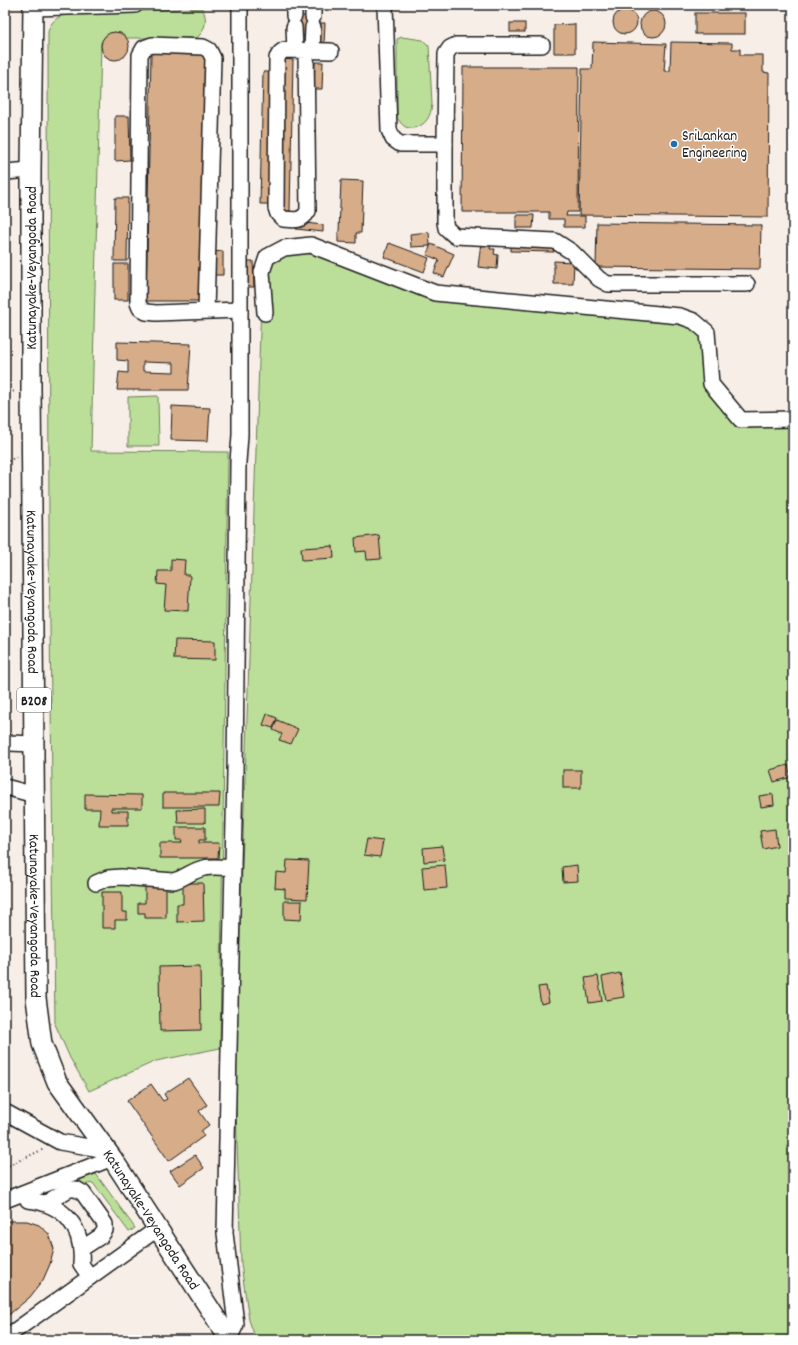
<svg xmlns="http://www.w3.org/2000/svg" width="798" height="1345" font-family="Dekko,sans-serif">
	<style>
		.green { fill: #bbdf99; stroke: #6c7e5a }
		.building { fill: #d7ac88; stroke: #1c1c1c; fill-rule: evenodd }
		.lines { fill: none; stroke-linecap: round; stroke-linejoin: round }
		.minor-casing { stroke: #1c1c1c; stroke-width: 18 }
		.major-casing { stroke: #1c1c1c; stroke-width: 22 }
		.path { stroke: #1c1c1c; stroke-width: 2; stroke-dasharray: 1 3; stroke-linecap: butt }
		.minor { stroke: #fff; stroke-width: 15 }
		.major { stroke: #fff; stroke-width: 19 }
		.poi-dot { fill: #1f6fb2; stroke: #fff; stroke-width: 1.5 }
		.labels { text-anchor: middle; stroke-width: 3; stroke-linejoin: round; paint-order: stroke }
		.shield { fill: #fff; stroke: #606060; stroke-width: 1 }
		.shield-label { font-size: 14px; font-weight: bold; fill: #1c1c1c }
		.poi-label { font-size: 15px; fill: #1c1c1c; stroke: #fff; text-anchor: start }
		.street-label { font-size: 15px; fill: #1c1c1c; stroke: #fff }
	</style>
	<rect width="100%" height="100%" fill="#f7eee7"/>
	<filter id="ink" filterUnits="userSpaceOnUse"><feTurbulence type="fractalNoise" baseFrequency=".025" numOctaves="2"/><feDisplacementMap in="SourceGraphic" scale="8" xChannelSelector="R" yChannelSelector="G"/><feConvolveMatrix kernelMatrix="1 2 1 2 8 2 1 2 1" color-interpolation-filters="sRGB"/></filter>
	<g filter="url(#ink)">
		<g class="green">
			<path d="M202,8C208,19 206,29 197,38H127C118,29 106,31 101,43L91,451L228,452L220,1048L156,1061L89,1091L70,1058L55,1024L49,545L48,32C51,21 57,16 69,14Z"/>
			<path d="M402,37L423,40L429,46L432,104C431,116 426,126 413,128C410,128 406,128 404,126C401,124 399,120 397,118V39Z"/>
			<path d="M311,245L435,293L680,316L707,332L711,384L741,419H793V1340H256L249,1320L241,1264L235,1077L262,272L267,257Z"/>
			<path d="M158,396L159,446H128V397Z"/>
			<path d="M96,1174L135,1228L129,1232L93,1183L83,1185L78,1177L85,1175L86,1177Z"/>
		</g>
		<g class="building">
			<circle cx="625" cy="22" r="12"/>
			<circle cx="653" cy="24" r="13"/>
			<rect x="695" y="13" width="50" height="21"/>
			<path d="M291,15L318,17L308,36H299Z"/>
			<path d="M318,23H325L324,45H316Z"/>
			<rect x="510" y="23" width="15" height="9"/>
			<path d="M575,24V53H554V25Z"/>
			<circle cx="115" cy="46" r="14"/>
			<path d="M593,42L666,44L664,71H670L671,42L732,43V49H740V55H763V72L769,73L768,217L579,215L582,69H592Z"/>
			<path d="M151,53H205L200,301H146Z"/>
			<path d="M284,59L293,60L290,211H281Z"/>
			<path d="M315,62H323L322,89H314Z"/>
			<path d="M463,67H579L578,212H567L566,216H585V227H564V219H549V212H462Z"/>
			<path d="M263,72H273L269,204H260Z"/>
			<path d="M115,116H129L130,160L115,161Z"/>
			<path d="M341,180L363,181L361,233H356V243L338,242V232H339Z"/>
			<path d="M115,198H128L127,261H114Z"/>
			<path d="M516,215H534L533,228H516Z"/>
			<path d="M296,222L323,225V232L296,229Z"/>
			<path d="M597,223L761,225L760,269L596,267Z"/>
			<path d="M429,232L430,246L411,247L410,234Z"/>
			<path d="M481,242L491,243L490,249H495L494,254L498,255L497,269L478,267Z"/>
			<path d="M511,242L554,243V252L511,251Z"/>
			<path d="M389,243L429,258L424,272L384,257Z"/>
			<path d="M431,244L454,254L444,277L434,273L439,260L427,255Z"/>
			<path d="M223,251V275H213L212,252Z"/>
			<path d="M244,261H253L254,287H245Z"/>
			<path d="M554,261L574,262L573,284H554Z"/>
			<rect x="114" y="264" width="14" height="36"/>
			<path d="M117,342L191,344L188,390H117L119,372L128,373V361L117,360ZM143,362L174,363V372L143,371Z"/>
			<path d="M172,406L210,408L208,441L171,440Z"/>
			<path d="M379,535L381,559L367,560L366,551L356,552L355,538Z"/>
			<path d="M333,546L334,558L302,560L301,548Z"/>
			<path d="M171,559L185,560L184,575H190L188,611L164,610L166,585L157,584L158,571H171Z"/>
			<path d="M175,640L215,641V660L174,659Z"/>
			<path d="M267,714L277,718L273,728L263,725Z"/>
			<path d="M277,720L298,729L291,744L279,740L282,734L273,730Z"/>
			<path d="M788,765L791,777L774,782L770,770Z"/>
			<rect x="563" y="770" width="18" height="18"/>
			<path d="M163,793H220L219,807H163Z"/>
			<path d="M85,794L142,795V808H111V811H128V825H99L100,809H85Z"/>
			<path d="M773,794L774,805L761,807L759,796Z"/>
			<path d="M205,809V823H178L177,810Z"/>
			<path d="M176,827H205V840H199V843H219L218,858H160V843H181L182,840H176Z"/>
			<path d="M775,829L777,846L763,849L760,831Z"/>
			<path d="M367,839L383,841L380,857L364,855Z"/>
			<path d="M442,846L444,860L424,862L423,848Z"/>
			<path d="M287,860L309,861L307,899L285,898V889L275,888L276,872L286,873Z"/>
			<path d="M445,865L447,888L424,890L422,867Z"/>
			<path d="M577,865L578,881L563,882L562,867Z"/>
			<path d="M183,883H203L204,921L177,922V904H183Z"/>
			<path d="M166,884V918H145V913H138V903H145V885Z"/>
			<path d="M102,892H122V912H127V920H115V928H102Z"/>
			<path d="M284,901H302L301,920L284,919Z"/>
			<path d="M200,966L201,1030L160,1031L159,967Z"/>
			<path d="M620,973L624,997L606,1000L602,977Z"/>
			<path d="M598,976L602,1001L589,1003L585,978Z"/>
			<path d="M546,986L549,1002L541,1004L538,987Z"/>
			<path d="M188,1078L207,1105L199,1111L209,1125L201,1131L204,1136L169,1161L127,1101L151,1084L163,1101L167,1099L164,1094Z"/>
			<path d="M195,1155L204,1168L180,1185L170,1171Z"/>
			<path d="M5,1221H27L39,1225L49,1234L54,1249L50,1264L43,1280L30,1297L5,1318Z"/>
		</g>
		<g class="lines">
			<defs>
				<g id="minor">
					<path d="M294,5V16"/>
					<path d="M385,5L389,130L393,139L400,144H445L446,54L450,48L456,45H542"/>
					<path d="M33,8L135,5"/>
					<path d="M313,17V5"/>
					<path d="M294,27L295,50"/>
					<path d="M306,51L308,211C302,222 294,220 283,219L278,214L276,208L277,58L280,53L284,50L331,51"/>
					<path d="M312,51L313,27"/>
					<path d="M445,144V222L446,228L455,236L555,241L572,252L599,279L608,284H747"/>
					<path d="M5,172L31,170"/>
					<path d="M206,311L213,58L209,50L203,47L152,45L144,48L140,55L138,303L140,308L146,312L156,313L240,310"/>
					<path d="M265,313L262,272L267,257L284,248L311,245L435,293L680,316L694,321L707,332L711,384L741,420L793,419"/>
					<path d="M5,741L9,743L35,744"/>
					<path d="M5,787L35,795"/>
					<path d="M96,883L108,878L121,877L174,881C185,878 193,870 204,868C213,866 223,868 233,867"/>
					<path d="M5,1112L60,1142L106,1150"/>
					<path d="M24,1193L28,1200C65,1204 84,1228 81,1264L90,1277"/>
					<path d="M5,1200L112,1158"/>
					<path d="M46,1203L69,1189H76L83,1193L105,1224V1230L101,1236L81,1249"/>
					<path d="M5,1338L157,1229"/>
					<path d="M229,1339L236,1324L225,1233L235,774L238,462L240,435V5"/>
				</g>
				<g id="major">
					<path id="s1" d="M33,5L31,170V388L36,998L42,1044L57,1082L112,1158L230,1340"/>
				</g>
			</defs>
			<use href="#minor" class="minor-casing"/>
			<use href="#major" class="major-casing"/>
			<g class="path">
				<path d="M5,393L16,391"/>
				<path d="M5,463L16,457"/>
				<path d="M5,1167L44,1149"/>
			</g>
			<use href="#minor" class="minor"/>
			<use href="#major" class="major"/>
		</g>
	</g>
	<circle class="poi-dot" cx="674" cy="144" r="4"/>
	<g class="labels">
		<rect class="shield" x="17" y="688" width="34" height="24" rx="3"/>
		<g class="shield-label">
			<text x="34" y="705">B208</text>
		</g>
		<g class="poi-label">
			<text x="682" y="140">SriLankan<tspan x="682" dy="17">Engineering</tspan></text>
		</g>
		<g class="street-label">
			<text transform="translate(31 268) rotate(-90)" y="5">Katunayake-Veyangoda Road</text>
			<text dy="5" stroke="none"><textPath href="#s1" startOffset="587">Katunayake-Veyangoda Road</textPath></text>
			<text dy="5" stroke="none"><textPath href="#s1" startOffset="911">Katunayake-Veyangoda Road</textPath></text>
			<text dy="5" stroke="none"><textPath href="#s1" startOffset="1247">Katunayake-Veyangoda Road</textPath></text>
		</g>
	</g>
	<rect width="798" height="1345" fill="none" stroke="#fff" stroke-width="20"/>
	<rect x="10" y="10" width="778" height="1325" fill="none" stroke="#1c1c1c" stroke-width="1.5" filter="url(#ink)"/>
</svg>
